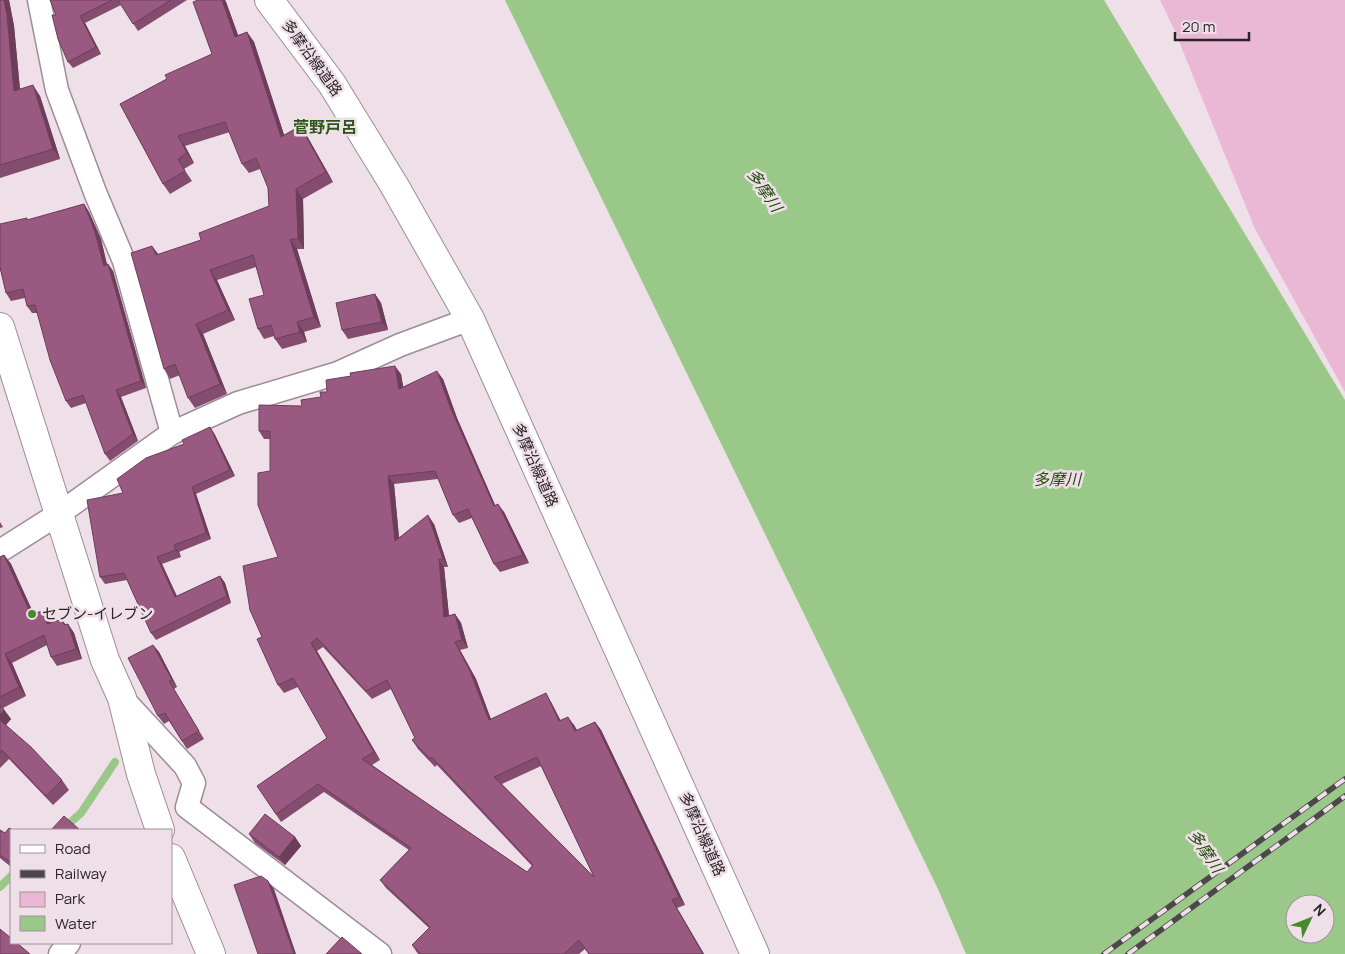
<svg xmlns="http://www.w3.org/2000/svg" width="1345" height="954" font-family="Manrope,'Noto Sans JP',sans-serif">
	<style>
		.green { fill: #eab8d5 }
		.water { fill: #9ac888; fill-rule: evenodd }
		.lines { fill: none; stroke-linecap: round; stroke-linejoin: round }
		.stream { stroke: #9ac888; stroke-width: 8 }
		.minor-casing { stroke: #9c8d96; stroke-width: 25 }
		.tertiary-casing { stroke: #9c8d96; stroke-width: 30 }
		.minor { stroke: #fff; stroke-width: 22 }
		.tertiary { stroke: #fff; stroke-width: 28 }
		.rail-casing { stroke: #4d464a; stroke-width: 5.5 }
		.rail { stroke: #efdfe8; stroke-width: 4; stroke-dasharray: 11; stroke-linecap: butt }
		.wall { fill: #844d6f; fill-rule: evenodd }
		.shaded-wall { fill: #6c3e5a }
		.building { fill: #9a5981; stroke: #6c3e5a; fill-rule: evenodd }
		.poi-dot { fill: #48892b; stroke: #efdfe8; stroke-width: 2 }
		.labels { text-anchor: middle; stroke-width: 5; stroke-linejoin: round; paint-order: stroke }
		.street-label { font-size: 15px; fill: #2a2427; stroke: #efdfe8 }
		.poi-label { font-size: 15px; fill: #2a2427; stroke: #efdfe8; text-anchor: start }
		.neighbourhood-label { font-size: 16px; font-weight: bold; fill: #2c551a; stroke: #efdfe8 }
		.water-label { font-size: 16px; font-style: italic; fill: #214c0a; stroke: #efdfe8 }
	</style>
	<rect width="100%" height="100%" fill="#efdfe8"/>
	<path class="green" d="M1160,0H1345V392L1255,229L1174,29Z"/>
	<path class="water" d="M505,0H1104L1345,400V954H966L938,889ZM1295,904H1325V934H1295Z"/>
	<g class="lines">
		<g class="stream">
			<path d="M62,830L81,813L115,762"/>
			<path d="M0,887L11,876"/>
		</g>
		<defs>
			<g id="minor">
				<path d="M39,0L57,90L95,192L124,261L172,433"/>
				<path d="M0,551L60,513L172,433L238,403L338,373L400,345L470,319"/>
				<path d="M122,698L185,766L194,783L187,807L380,954"/>
				<path d="M60,954L69,943"/>
			</g>
			<g id="tertiary">
				<path d="M269,0L332,84L394,185L470,319L755,954"/>
				<path d="M0,327L105,660L122,698L141,774L160,830"/>
				<path d="M171,858L211,954"/>
			</g>
		</defs>
		<use href="#minor" class="minor-casing"/>
		<use href="#tertiary" class="tertiary-casing"/>
		<use href="#minor" class="minor"/>
		<use href="#tertiary" class="tertiary"/>
		<defs>
			<g id="rail">
				<path d="M1104,954L1345,779"/>
				<path d="M1128,954L1345,796"/>
			</g>
		</defs>
		<use href="#rail" class="rail-casing"/>
		<use href="#rail" class="rail"/>
	</g>
	<g class="wall">
		<path d="M0,0H9L14,26L20,89L40,96L60,159L0,178Z"/>
		<path d="M50,0H187L138,31L121,5L85,23L101,54L73,68L68,62L56,15Z"/>
		<path d="M198,0H225L226,2L238,35L247,32L254,42L284,135L300,126L307,136L333,182L303,199L304,249H297L321,327L304,332L307,342L282,349L275,339L274,336L264,339L258,329L264,295L256,267L217,280L235,320L203,334L227,394L195,408L188,398L180,375L170,379L164,369L158,255L201,240L269,206L268,188L260,169L249,173L242,164L230,132L185,146L194,163L184,169L192,181L170,194L163,184L120,104L212,54Z"/>
		<path d="M84,204L89,212L101,239L107,265L108,264L113,271L146,388L121,397L138,441L110,461L105,454L86,403L71,408L66,401L37,313H32L27,306L25,298L11,301L6,293L1,272L0,270V224L28,220Z"/>
		<path d="M375,294L381,303L388,330L348,339L342,330Z"/>
		<path d="M401,374L403,387L443,379L457,418L495,505L504,512L529,563L500,572L494,564L472,518L459,523L453,515L438,479L394,484L399,537L434,524L448,567H444L449,616L455,614L461,623L468,648L460,650L476,679L491,719L551,702L560,720L574,725L577,730L595,722L601,730L685,905L677,908L704,954H589L585,949L579,954H418L412,945L429,928L386,888L380,880L409,850L324,792L281,822L257,786L327,738L298,687L284,693L278,685L262,637L278,557L270,471V439H264L259,431L302,406L321,397L327,392L351,376ZM323,647L372,699L391,689L415,738L412,740L418,749L435,767L437,765L532,866L527,872L372,765L380,760L317,651ZM541,766L594,877L502,784Z"/>
		<path d="M214,433L235,476L196,494L211,539L179,552L181,557L162,564L177,596L220,576L225,583L231,603L156,640L151,633L127,580L105,584L100,577L123,493Z"/>
		<path d="M0,522L3,527L0,528Z"/>
		<path d="M4,555L11,564L33,613L50,620V623L62,619L66,625L68,624L74,633L82,659L57,666L51,657L47,645L12,663L26,696L3,708L11,719L6,725L62,780L69,790L53,805L9,759L0,768V557Z"/>
		<path d="M153,645L159,652L177,687L174,689L204,739L187,749L169,721L164,724L158,716Z"/>
		<path d="M0,830L5,833L11,830V867L0,858Z"/>
		<path d="M249,834L295,837L301,846L285,865L255,843Z"/>
	</g>
	<g class="shaded-wall">
		<path d="M4,0H9L14,26L21,101L14,91Z"/>
		<path d="M222,0H225L226,2L242,46L235,37Z"/>
		<path d="M80,16L85,23L101,54L96,47Z"/>
		<path d="M247,32L254,42L288,147L281,137Z"/>
		<path d="M33,85L40,96L60,159L53,149Z"/>
		<path d="M300,126L307,136L333,182L326,172Z"/>
		<path d="M178,136L185,146L194,163L187,153Z"/>
		<path d="M296,189L303,199L304,249L298,239Z"/>
		<path d="M84,204L89,212L101,239L109,273L104,266Z"/>
		<path d="M290,239L297,249L321,327L314,317Z"/>
		<path d="M152,246L159,255H156Z"/>
		<path d="M108,264L113,271L146,388L141,381Z"/>
		<path d="M210,270L217,280L235,320L228,310Z"/>
		<path d="M375,294L381,303L388,330L382,322Z"/>
		<path d="M297,322L304,332L307,342L300,332Z"/>
		<path d="M196,324L203,334L227,394L220,384Z"/>
		<path d="M395,366L401,374L405,397L399,389Z"/>
		<path d="M437,371L443,379L457,418L499,514L494,506L451,409Z"/>
		<path d="M116,390L121,397L138,441L133,434Z"/>
		<path d="M210,427L214,433L235,476L230,470Z"/>
		<path d="M388,476L394,484L400,549L395,541Z"/>
		<path d="M192,487L196,494L211,539L206,533Z"/>
		<path d="M498,504L504,512L529,563L523,555Z"/>
		<path d="M428,515L434,524L448,567L443,559Z"/>
		<path d="M174,545L179,552L181,557L176,550Z"/>
		<path d="M4,555L11,564L38,623L31,614Z"/>
		<path d="M157,557L162,564L180,604L175,597Z"/>
		<path d="M439,559L444,567L450,626L444,617Z"/>
		<path d="M220,576L225,583L231,603L227,596Z"/>
		<path d="M43,611L50,620L54,633L47,624Z"/>
		<path d="M455,614L461,623L468,648L462,640Z"/>
		<path d="M68,624L74,633L82,659L76,649Z"/>
		<path d="M455,642L460,650L476,679L494,728L489,720Z"/>
		<path d="M311,643L317,651L380,760L374,752Z"/>
		<path d="M153,645L159,652L177,687L172,680Z"/>
		<path d="M5,654L12,663L26,696L19,687Z"/>
		<path d="M546,693L551,702L565,729L559,721Z"/>
		<path d="M4,710L11,719L4,727L0,721V715Z"/>
		<path d="M568,717L574,725L581,739L575,731Z"/>
		<path d="M595,722L601,730L685,905L679,897Z"/>
		<path d="M295,837L301,846L285,865L279,857Z"/>
		<path d="M268,881L274,889L296,954H294Z"/>
		<path d="M672,900L677,908L704,954H703Z"/>
	</g>
	<g class="building">
		<path d="M0,0H4L7,15L14,91L33,85L53,149L0,165Z"/>
		<path d="M50,0H112L80,16L96,47L68,62L58,39L52,15H56Z"/>
		<path d="M118,0H171L133,24Z"/>
		<path d="M198,0H222L235,37L247,32L281,137L300,126L326,172L296,189L298,239H290L314,317L297,322L300,332L275,339L271,325L258,329L249,299L264,295L253,255L210,270L228,310L196,324L220,384L188,398L175,364L164,369L131,253L152,246L156,255L201,240L199,233L269,206L268,188L256,158L242,164L225,122L178,136L187,153L178,159L185,171L163,184L120,104L167,79L165,75L212,54L193,2Z"/>
		<path d="M84,204L95,232L104,266L108,264L141,381L116,390L133,434L105,454L83,395L66,401L50,360L35,305L27,306L23,289L6,293L0,267V224L27,218V220Z"/>
		<path d="M375,294L382,322L342,330L336,303Z"/>
		<path d="M395,366L399,389L437,371L451,409L494,506L498,504L523,555L494,564L468,509L453,515L435,471L388,476L395,541L428,515L443,559H439L444,617L455,614L462,640L455,642L470,671L489,720L546,693L559,721L568,717L575,731L595,722L679,897L672,900L703,954H589L579,940L564,954H421L412,945L430,927L380,880L411,848L318,784L276,814L257,786L327,738L293,678L278,685L257,639L262,637L250,610L243,566L278,557L258,505V473L270,471V431H259V405L302,406L301,400L321,397L320,392H327L326,380L351,376L350,373ZM317,638L366,691L387,680L415,738L412,740L430,759L432,757L533,865L527,872L362,759L374,752L311,643ZM537,757L594,877L494,777Z"/>
		<path d="M210,427L230,470L192,487L206,533L174,545L176,550L157,557L175,597L220,576L227,596L151,633L124,573L100,577L87,500L123,493L117,479L146,458L184,444L182,440Z"/>
		<path d="M4,555L31,614L43,611L47,624L62,619L64,625L68,624L76,649L51,657L44,635L5,654L19,687L0,697V557Z"/>
		<path d="M153,645L172,680L169,681L199,731L182,741L165,713L158,716L128,658Z"/>
		<path d="M0,705L4,710L0,715Z"/>
		<path d="M0,720L31,747L62,780L46,796L2,750L0,753Z"/>
		<path d="M265,814L295,837L279,857L249,834Z"/>
		<path d="M64,816L80,830H51Z"/>
		<path d="M9,828L13,830H11V860L10,862L0,855V830L5,833Z"/>
		<path d="M261,876L268,881L294,954H258L234,885Z"/>
		<path d="M0,929L11,938V943H17L30,954H0Z"/>
		<path d="M342,937L362,954H326Z"/>
	</g>
	<circle class="poi-dot" cx="32" cy="614" r="5"/>
	<g class="labels">
		<g class="street-label">
			<text transform="translate(312 58) rotate(54)" y="5">多摩沿線道路</text>
			<text transform="translate(535 465) rotate(66)" y="5">多摩沿線道路</text>
			<text transform="translate(702 834) rotate(66)" y="5">多摩沿線道路</text>
		</g>
		<g class="poi-label">
			<text x="42" y="619">セブン-イレブン</text>
		</g>
		<g class="neighbourhood-label">
			<text x="325" y="133">菅野戸呂</text>
		</g>
		<g class="water-label">
			<text transform="translate(765 190) rotate(56)" y="6">多摩川</text>
			<text x="1057" y="485">多摩川</text>
			<text transform="translate(1206 851) rotate(56)" y="6">多摩川</text>
		</g>
	</g>
	<rect x="10" y="829" width="162" height="115" fill="#efdfe8" stroke="#a0949b"/>
	<rect x="20" y="845" width="25" height="8" fill="#ffffff" stroke="#a0949b"/>
	<text x="55" y="854" font-size="15" fill="#2a2427">Road</text>
	<rect x="20" y="870" width="25" height="8" fill="#4d464a" stroke="#a0949b"/>
	<text x="55" y="879" font-size="15" fill="#2a2427">Railway</text>
	<rect x="20" y="892" width="25" height="15" fill="#eab8d5" stroke="#a0949b"/>
	<text x="55" y="904" font-size="15" fill="#2a2427">Park</text>
	<rect x="20" y="916" width="25" height="15" fill="#9ac888" stroke="#a0949b"/>
	<text x="55" y="929" font-size="15" fill="#2a2427">Water</text>
	<g transform="translate(1310 919) rotate(47)"><circle r="24" fill="#efdfe8" stroke="#a0949b"/>
	<path d="M0-4L9 19L0 12L-9 19Z" fill="#48892b"/>
	<text y="-8" font-size="14" font-weight="bold" text-anchor="middle" fill="#2a2427">N</text>
	</g>
	<path d="M1175 32v8h74v-8" fill="none" stroke="#2a2427" stroke-width="2.5"/>
	<text x="1182" y="32" font-size="15" fill="#2a2427" stroke="#efdfe8" stroke-width="4" paint-order="stroke">20 m</text>
</svg>
